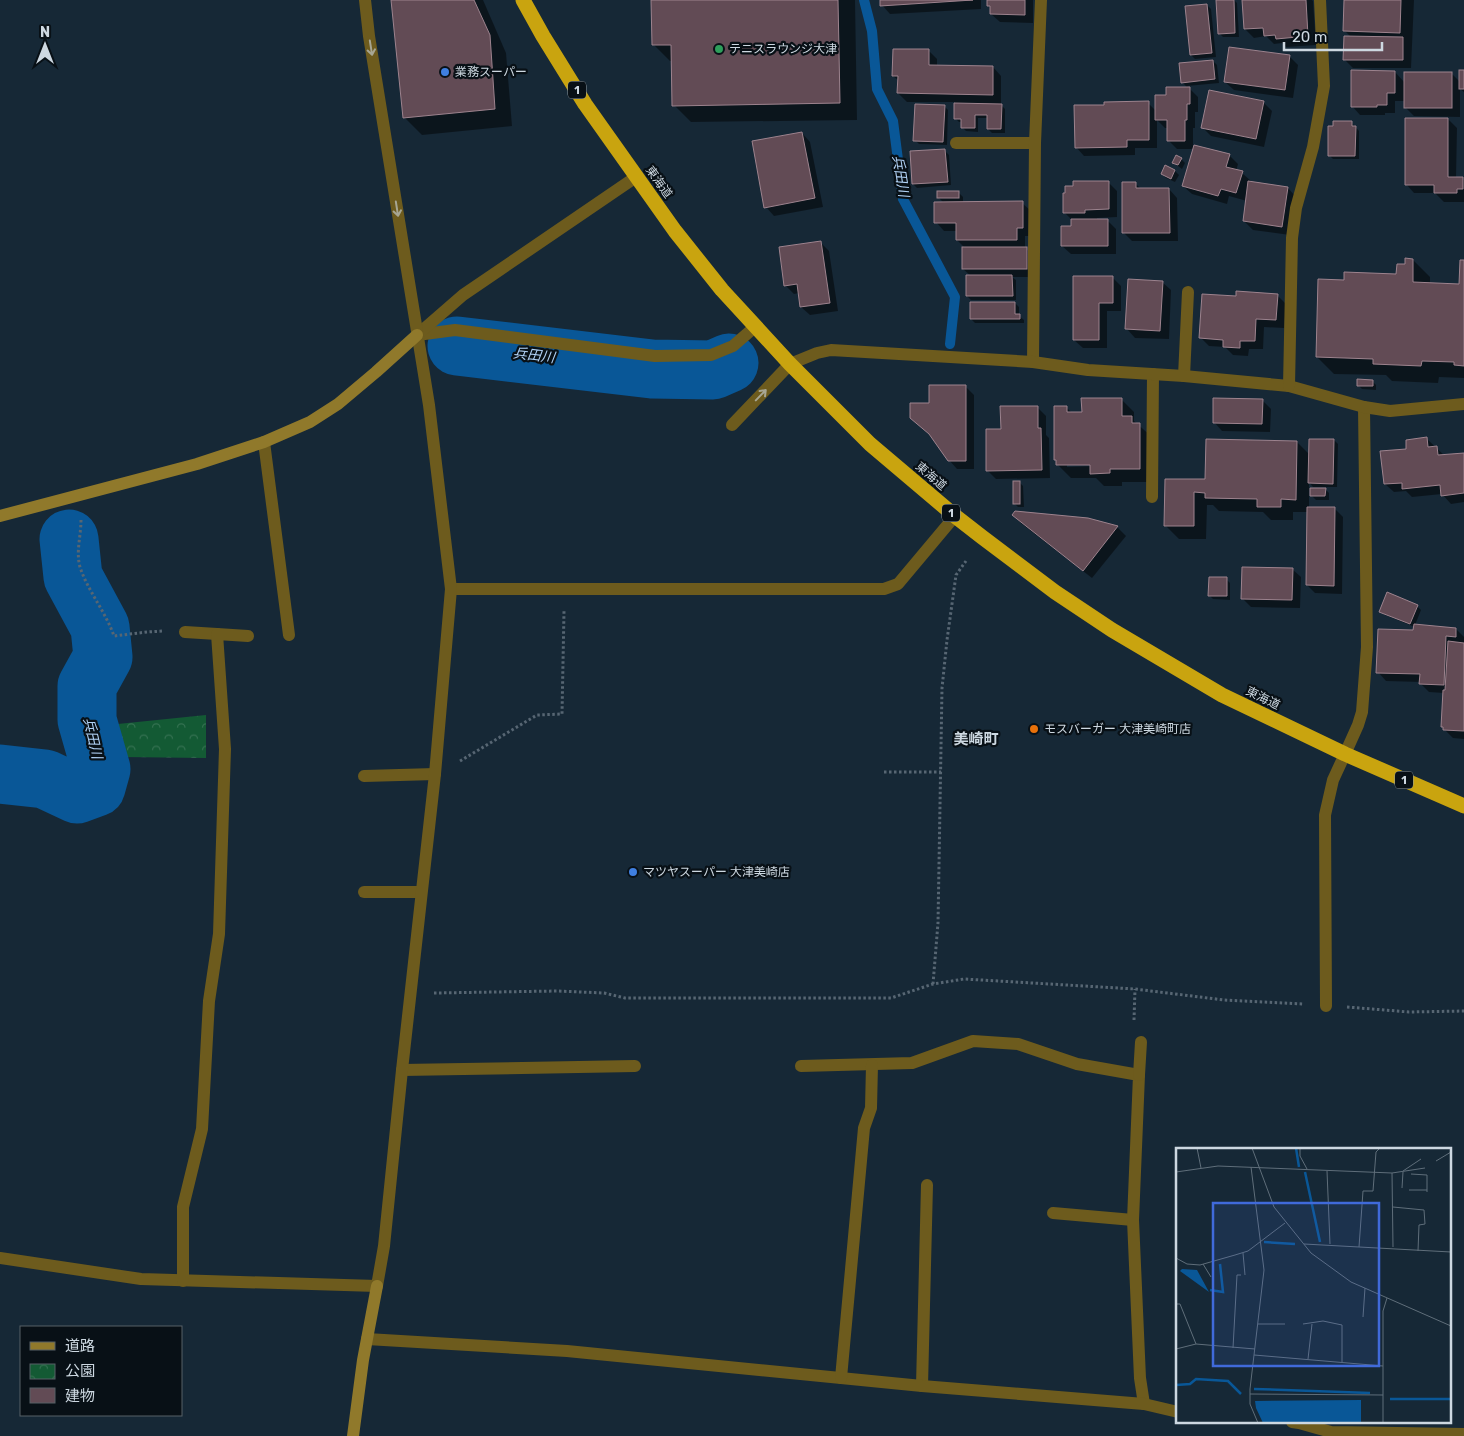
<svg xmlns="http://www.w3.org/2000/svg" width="1464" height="1436" font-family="Rubik,'Noto Sans JP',sans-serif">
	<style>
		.park { fill: url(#park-crowns) }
		.shadow { fill: #0007; fill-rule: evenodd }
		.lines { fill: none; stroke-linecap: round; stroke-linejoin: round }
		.stream { stroke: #095797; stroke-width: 10 }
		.river { stroke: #095797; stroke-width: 59 }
		.building { fill: #624b55; stroke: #9d838e }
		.path { stroke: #576673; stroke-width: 3; stroke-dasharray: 2.5 2.5; stroke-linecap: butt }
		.lane { stroke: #6d5b1d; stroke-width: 12 }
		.street { stroke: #6d5b1d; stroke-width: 12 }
		.secondary { stroke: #90792b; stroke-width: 12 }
		.highway { stroke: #c9a40f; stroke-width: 15 }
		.oneway { stroke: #a7a693 }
		.leisure-dot { fill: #2e9e5b; stroke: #081016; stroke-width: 2 }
		.shop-dot { fill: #3f7fe0; stroke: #081016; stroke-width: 2 }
		.food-dot { fill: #e8710a; stroke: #081016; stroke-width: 2 }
		.labels { text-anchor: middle; stroke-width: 4.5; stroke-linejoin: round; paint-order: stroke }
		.shield { fill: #081016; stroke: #929ca4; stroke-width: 1 }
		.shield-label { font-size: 11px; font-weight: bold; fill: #cdd8e1 }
		.poi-label { font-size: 12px; fill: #cdd8e1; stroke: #081016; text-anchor: start }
		.street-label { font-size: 12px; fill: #cdd8e1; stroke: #081016 }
		.water-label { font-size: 14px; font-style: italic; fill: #b1d2f6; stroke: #081016 }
		.quarter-label { font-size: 15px; font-weight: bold; fill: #cdd8e1; stroke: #081016 }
		.inset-river { fill: none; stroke: #095797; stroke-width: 2.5 }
		.inset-road { fill: none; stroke: #5f6e7a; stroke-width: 1 }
		.view { fill: #406ada; fill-opacity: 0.15; stroke: #406ada; stroke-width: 2.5 }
		.inset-edge { fill: none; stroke: #cdd8e1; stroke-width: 2.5 }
	</style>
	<defs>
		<pattern id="park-crowns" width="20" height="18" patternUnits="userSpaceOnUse" patternTransform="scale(1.25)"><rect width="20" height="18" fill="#135a34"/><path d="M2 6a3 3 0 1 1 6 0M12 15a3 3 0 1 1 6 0" fill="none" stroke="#347151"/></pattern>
	</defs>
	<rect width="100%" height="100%" fill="#162836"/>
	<path class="park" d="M206,715V758L123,757L108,725Z"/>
	<g class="shadow">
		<path d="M392,0H483L506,53L512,126L422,135L405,118Z"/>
		<path d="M652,0H855L857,120L691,122L674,105L673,61H670L653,44Z"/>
		<path d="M881,0H981V9L890,14L882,5Z"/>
		<path d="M988,0H1033V23L1000,22L991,14Z"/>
		<path d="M1217,0H1234L1237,3L1239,37H1223L1219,33Z"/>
		<path d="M1243,0H1312L1313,1L1316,45L1286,47L1282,43L1274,44L1266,36L1254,38L1245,29Z"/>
		<path d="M1345,0H1414L1411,68H1353L1344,59L1352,38L1344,30Z"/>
		<path d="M1207,5L1211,9L1216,57L1195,59L1191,55Z"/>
		<path d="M929,51L937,59V66L993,67L1001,76V105L1005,109V133H992L988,129L989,118H978V132L966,131L962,127V122H959L955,118V102H907L898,93L899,81L893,76Z"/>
		<path d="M1289,56L1298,65L1293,98L1234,90L1225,82Z"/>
		<path d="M1213,61L1217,65L1219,83L1187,86L1198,97V112H1195V128H1193V146L1229,155L1238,164L1236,171L1242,173L1251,181L1250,183L1288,188L1296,197L1290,235L1253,230L1244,221L1247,201L1229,196L1227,204L1192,194L1183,186L1194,149H1177L1169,141L1168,128H1165L1157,120V148H1135V155L1084,156L1076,147L1148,103L1156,111L1167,96L1188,88L1182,82Z"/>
		<path d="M1395,72L1405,83L1452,74L1460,82L1464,72V92L1460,89V117L1414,116L1405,107V101H1395V113H1385V115H1360L1352,106Z"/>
		<path d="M1263,102L1272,111L1264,147L1211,136L1202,127Z"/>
		<path d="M944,106L948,110L947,145L919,144L915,140Z"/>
		<path d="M1448,119L1457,128L1456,178L1464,180V202H1444L1435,193H1414L1406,184Z"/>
		<path d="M1351,122L1359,131V159H1333L1329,155Z"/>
		<path d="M802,133L810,142L823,207L774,216L766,207Z"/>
		<path d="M945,151L949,155L951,185L917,188L913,184Z"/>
		<path d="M1181,159L1185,163L1182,169L1174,163Z"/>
		<path d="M1166,167L1175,171L1179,175L1175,182L1166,178L1162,174Z"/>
		<path d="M1108,182L1117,191V217L1097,218V220H1107L1116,229V254H1071L1062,246L1073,227V221L1064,212Z"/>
		<path d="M1135,183L1141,189H1169L1177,198L1178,241H1132L1124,233Z"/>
		<path d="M959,193L963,197V203H1022L1031,211V236H1025V248L1035,256V277H1012L1016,280V300H971L967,296L971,276L963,269L965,248L957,240V231H944L936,222L944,203L939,198Z"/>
		<path d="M821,243L829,251L838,311L810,315L801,307L799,293L794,294L785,285Z"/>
		<path d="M1413,260L1430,277V284L1461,285L1464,261V378L1439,377L1438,383L1392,381L1386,375L1334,374L1317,357L1346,281L1397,275Z"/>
		<path d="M1112,277L1121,286V311H1107V348H1083L1074,340Z"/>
		<path d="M1162,282L1171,290L1169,339L1135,338L1127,329Z"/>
		<path d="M1277,295L1286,304L1284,328L1264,327L1263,349H1249L1248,356L1233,355L1225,347L1209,346L1201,338Z"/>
		<path d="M1015,303L1019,307V316L1024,320V323H975L971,319Z"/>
		<path d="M1372,381L1376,385V390L1362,389L1358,385Z"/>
		<path d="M965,386L974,395V469H957L949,460L932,437L911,418L930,404Z"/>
		<path d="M1121,399L1134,412V421L1152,437V482H1122V486H1104L1096,478H1071L1058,465L1066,407L1072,413H1083ZM1067,464H1096V466L1067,467Z"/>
		<path d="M1262,400L1271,409L1270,432L1222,431L1214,422Z"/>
		<path d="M1038,408L1046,416V435L1049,438L1050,478L996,479L987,470L1002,430Z"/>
		<path d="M1427,439L1445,456L1464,454V502L1451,504L1442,494L1412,497L1406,491L1394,492L1385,484L1408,450Z"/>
		<path d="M1334,440L1338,444L1337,487H1313L1309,482V508L1335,509L1343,517L1342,594L1315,593L1307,585L1308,512H1293V520H1271L1263,512L1219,511L1213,505H1207L1206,539H1179L1166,526V480L1206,481L1297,442L1310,455Z"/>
		<path d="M1019,482L1023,486L1024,507H1018L1014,503Z"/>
		<path d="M1325,489L1329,493V500H1316L1312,496Z"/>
		<path d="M1013,515L1088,519L1117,527L1126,536L1092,578L1022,524Z"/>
		<path d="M1292,569L1301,577L1300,608L1251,607L1242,598Z"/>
		<path d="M1226,579L1230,583V600L1213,599L1209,595Z"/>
		<path d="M1417,606L1421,610L1415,625L1456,629L1464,637V739L1453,738L1442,727L1444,693L1429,692L1421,684V682L1386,681L1378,672L1414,631L1415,627L1385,615L1381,611Z"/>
	</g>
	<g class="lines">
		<path class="stream" d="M864,0L872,31L877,89L893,121L903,199L955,297L950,344"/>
		<g class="river">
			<path d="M457,346L652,369L713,370L729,363"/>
			<path d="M0,774L45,779L77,794L96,787L101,769L87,720V686L103,657L100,627L73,577L69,539"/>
		</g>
	</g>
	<g class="building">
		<path d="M391,0H474L490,35L495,109L403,118Z"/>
		<path d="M651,0H838L840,103L672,106L671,45H652Z"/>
		<path d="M880,0H973L880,6Z"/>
		<path d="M987,0H1025V15L990,14V6H987Z"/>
		<path d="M1216,0H1234L1235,33L1218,34Z"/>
		<path d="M1242,0H1306L1308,36L1276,39L1275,35L1264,36L1263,28L1244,29Z"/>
		<path d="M1344,0H1401L1400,33L1343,31Z"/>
		<path d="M1207,4L1212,53L1190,55L1185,6Z"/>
		<path d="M1344,36L1403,37V60H1343Z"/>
		<path d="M1229,47L1290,55L1285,90L1224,82Z"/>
		<path d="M893,49H929V65L993,66V95L897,93L898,76H892Z"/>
		<path d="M1213,60L1215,79L1181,83L1179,63Z"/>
		<path d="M1351,70L1395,71V93H1387V105H1377V107H1351Z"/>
		<rect x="1459" y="70" width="5" height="19"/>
		<rect x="1404" y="72" width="48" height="36"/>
		<path d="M1166,87H1190V104H1187V120H1185V141H1167V120H1155V95H1166Z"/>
		<path d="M1209,90L1264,101L1256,139L1201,128Z"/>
		<path d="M1149,101V140H1127V147L1075,148L1074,105H1104V102Z"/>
		<path d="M954,103L1002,104L1001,129H987V115H975V128H961V119H954Z"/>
		<path d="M915,104L945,105L943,142L913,141Z"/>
		<path d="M1405,118H1448V177H1463V189H1457V193H1434V185H1405Z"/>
		<path d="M1333,121H1352V126H1356L1355,156H1328V126H1333Z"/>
		<path d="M802,132L815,198L764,208L752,141Z"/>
		<path d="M1194,145L1230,154L1226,167L1243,171L1236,193L1221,189L1218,196L1182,186Z"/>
		<path d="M945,149L948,182L912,184L910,151Z"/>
		<path d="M1176,155L1182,158L1178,165L1172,163Z"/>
		<path d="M1165,165L1175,170L1171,179L1161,174Z"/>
		<path d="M1073,181H1109V209L1085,210V213H1063V193H1065V186H1073Z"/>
		<path d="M1248,181L1288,187L1282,227L1243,221Z"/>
		<path d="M1122,182H1136V188H1169L1170,233H1122Z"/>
		<rect x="937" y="191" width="22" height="7"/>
		<path d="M1023,201V228H1017V240H956V223H934V202Z"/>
		<path d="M1071,219H1108V246H1061V226H1071Z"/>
		<path d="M821,241L830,303L800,307L797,284L784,286L779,247Z"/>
		<rect x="962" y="247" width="65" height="22"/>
		<path d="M1405,258L1413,259V282L1459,284L1460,260H1464V366L1454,365V362L1422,361L1421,366L1373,364V359L1316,357L1318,279L1344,280V272L1396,274L1397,264H1405Z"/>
		<path d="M966,275H1012L1013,296H966Z"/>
		<path d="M1073,276H1113V303H1099V340H1073Z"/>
		<path d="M1128,279L1163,281L1160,331L1125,329Z"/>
		<path d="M1236,291L1278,294L1276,320L1256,319L1255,341H1240V348L1223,347V340L1199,338L1202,294L1236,296Z"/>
		<path d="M970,302H1015V314H1020V319H970Z"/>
		<path d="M1357,379L1373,380V386H1357Z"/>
		<path d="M929,385H966V461H948L929,434L910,418V403H929Z"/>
		<path d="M1081,398H1122V416H1132V423H1140V469H1110V473L1090,474V465H1056V460H1054V406H1067V412H1082Z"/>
		<path d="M1213,398L1263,399L1262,424L1213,423Z"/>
		<path d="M1000,406H1038V428H1041L1042,470L986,471V429H1001Z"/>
		<path d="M1427,437L1428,447L1437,446L1438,455L1464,453V493L1441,496L1440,485L1402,489V483L1384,484L1380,451L1406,449V440Z"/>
		<path d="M1206,439L1297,441L1296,500L1281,499V507H1257V499L1205,498V493L1194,492V526H1164L1165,479H1205Z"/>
		<path d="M1309,439H1334L1333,484L1308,483Z"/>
		<rect x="1013" y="481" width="7" height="23"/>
		<path d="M1310,488H1326L1325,496H1310Z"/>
		<path d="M1307,507H1335L1334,586L1306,585Z"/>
		<path d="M1015,511L1088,518L1118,526L1083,571L1012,515Z"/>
		<path d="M1242,567L1293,568L1292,600L1241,599Z"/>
		<path d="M1209,577H1227V596H1208Z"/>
		<path d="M1387,592L1418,605L1410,624L1379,612Z"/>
		<path d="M1414,624L1456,628V637L1446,636L1444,685L1419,684L1420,674L1376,673L1378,629L1413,630Z"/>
		<path d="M1448,641L1464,643V731L1443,730V727H1441L1443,690H1445Z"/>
	</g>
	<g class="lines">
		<g class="path">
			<path d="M81,520C81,537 75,554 81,570C89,592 106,613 114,636L147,632L164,631"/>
			<path d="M460,761L537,715L562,714L564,611"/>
			<path d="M884,772H941"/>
			<path d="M933,984L938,923L942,688L947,640L956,575L966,561"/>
			<path d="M434,993L557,991L604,993L625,998H891L933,984L964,979L1135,989L1224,1000L1304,1004"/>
			<path d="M1347,1007L1409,1012L1464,1011"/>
			<path d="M1134,1020L1135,989"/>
		</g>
		<g class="lane">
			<path d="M956,143H1035"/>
			<path d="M417,335L455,330L655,356L711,355L733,346L756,326"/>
			<path d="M1184,376L1188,292"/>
			<path d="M732,425L790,364"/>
			<path d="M1152,497L1153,374"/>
			<path d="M451,589H884L898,584L955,516"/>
			<path d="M1345,754L1358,725L1362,712L1367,647L1364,407"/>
			<path d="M364,776L435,774"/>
			<path d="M364,892H421"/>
			<path d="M1053,1213L1133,1220"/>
			<path d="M922,1386L927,1185"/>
		</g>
		<g class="street">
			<path d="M417,335L463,295L636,177"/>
			<path d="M1033,362L1035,143L1041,0"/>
			<path d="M790,364L817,353L831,350L1033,362L1088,370L1184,376L1289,386L1364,407L1390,411L1464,404"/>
			<path d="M1289,386L1292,238L1296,208L1313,147L1324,86L1320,0"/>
			<path d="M264,442L289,635"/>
			<path d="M185,632L217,634"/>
			<path d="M1326,1006L1325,815L1333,780L1345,754"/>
			<path d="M801,1066L912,1063L973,1041L1018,1044L1077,1064L1139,1075L1133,1220L1140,1378L1144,1404"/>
			<path d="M402,1070L635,1066"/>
			<path d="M1139,1075L1141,1042"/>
			<path d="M0,1258L141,1279L377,1286L384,1246L402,1070L435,774L451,589L429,405L369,36L365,0"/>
			<path d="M183,1281V1207L202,1129L209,1001L219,934L225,749L217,634L248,636"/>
			<path d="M367,1339L567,1351L922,1386L1144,1404L1178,1412"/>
			<path d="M841,1378L864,1128L871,1108L872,1065"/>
			<path d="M1292,1422L1299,1423L1331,1432L1464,1434"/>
		</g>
		<g class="secondary">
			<path d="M0,516L197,464L264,442L310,422L338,404L376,372L417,335"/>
			<path d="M353,1436L363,1360L377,1286"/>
		</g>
		<path class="highway" d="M523,0L543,36L585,104L675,231L722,290L790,364L870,444L955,516L982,537L1055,592L1112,630L1222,695L1345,754L1464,806"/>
	</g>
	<defs><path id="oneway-shaft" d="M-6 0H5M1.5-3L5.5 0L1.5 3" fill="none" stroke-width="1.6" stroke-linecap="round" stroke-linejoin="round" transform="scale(1.25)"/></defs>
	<g class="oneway">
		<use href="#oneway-shaft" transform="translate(371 48) rotate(81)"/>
		<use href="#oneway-shaft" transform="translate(397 209) rotate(81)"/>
		<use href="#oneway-shaft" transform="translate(761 395) rotate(-46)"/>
	</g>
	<circle class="leisure-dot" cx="719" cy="49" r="5"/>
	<g class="shop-dot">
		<circle cx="445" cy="72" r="5"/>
		<circle cx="633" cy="872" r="5"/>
	</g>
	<circle class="food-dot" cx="1034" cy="729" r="5"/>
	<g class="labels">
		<g class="shield">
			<rect x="568" y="81.5" width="18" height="17" rx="4"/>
			<rect x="942" y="504.5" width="18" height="17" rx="4"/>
			<rect x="1395" y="771.5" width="18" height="17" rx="4"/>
		</g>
		<g class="shield-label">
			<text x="577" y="94">1</text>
			<text x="951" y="517">1</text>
			<text x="1404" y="784">1</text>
		</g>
		<g class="poi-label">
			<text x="729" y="53">テニスラウンジ大津</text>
			<text x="455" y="76">業務スーパー</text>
			<text x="1044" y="733">モスバーガー 大津美崎町店</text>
			<text x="643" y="876">マツヤスーパー 大津美崎店</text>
		</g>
		<g class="street-label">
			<text transform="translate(659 182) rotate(54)" y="4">東海道</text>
			<text transform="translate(931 476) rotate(40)" y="4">東海道</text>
			<text transform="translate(1263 698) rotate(26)" y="4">東海道</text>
		</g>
		<g class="water-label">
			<text transform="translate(901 176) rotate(81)" y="5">兵田川</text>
			<text transform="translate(534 355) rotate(7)" y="5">兵田川</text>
			<text transform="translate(93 738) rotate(77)" y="5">兵田川</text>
		</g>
		<g class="quarter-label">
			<text x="976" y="744">美崎町</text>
		</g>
	</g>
	<g transform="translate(1176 1148)">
		<rect width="275" height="275" fill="#162836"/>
		<path d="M6,121L21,122L33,144L4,123ZM185,252V275H87L80,260L79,253Z" fill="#095797"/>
		<path class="inset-river" d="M120,0L123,19M129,24L144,94M88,94L119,96M34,142L47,144L44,116M0,237L14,236L20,231L52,233L65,246M78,241L194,245M214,251H275"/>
		<path class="inset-road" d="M21,0L25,20M76,0L98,59L135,105L175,134L275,178M124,0V8L131,21M260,13L275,4M75,19L88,122L74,241V256L82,275M151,23L154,96M227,23L245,11M0,24L42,18L216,25L249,20M216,25L217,99M235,26L251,27V44M226,40L227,24M233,42H251M217,59L248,62L249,76L243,77L242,103M128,96L275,104M183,99L187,43H197L200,4L204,0M67,105L69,127M0,110L11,116L24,117L59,107L72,103L109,75M27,116L35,129M0,156H4L20,196M187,169L189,140M82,176H109M127,176L147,173L166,177V214M57,200L61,127H65M0,201L20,196L79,201M78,207L207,218M132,211L136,176M74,246L207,247M207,275V163L211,150"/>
		<path class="view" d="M37,55H203V218H37Z"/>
		<rect width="275" height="275" class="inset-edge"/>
	</g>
	<rect x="20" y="1326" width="162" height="90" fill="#081016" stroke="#576067"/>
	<rect x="30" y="1342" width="25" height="8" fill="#90792b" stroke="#576067"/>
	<text x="65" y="1351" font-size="15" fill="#cdd8e1">道路</text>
	<rect x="30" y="1364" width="25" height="15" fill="url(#park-crowns)" stroke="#576067"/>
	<text x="65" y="1376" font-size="15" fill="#cdd8e1">公園</text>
	<rect x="30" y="1388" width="25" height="15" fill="#624b55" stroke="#576067"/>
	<text x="65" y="1401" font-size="15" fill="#cdd8e1">建物</text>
	<g transform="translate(45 45)" stroke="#081016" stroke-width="4" paint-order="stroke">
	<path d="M0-4L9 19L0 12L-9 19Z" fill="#cdd8e1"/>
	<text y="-8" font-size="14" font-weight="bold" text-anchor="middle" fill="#cdd8e1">N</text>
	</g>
	<path d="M1284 42v8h98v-8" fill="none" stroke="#cdd8e1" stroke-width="2.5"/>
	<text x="1292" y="42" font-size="15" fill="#cdd8e1" stroke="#081016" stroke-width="4" paint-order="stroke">20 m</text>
</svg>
